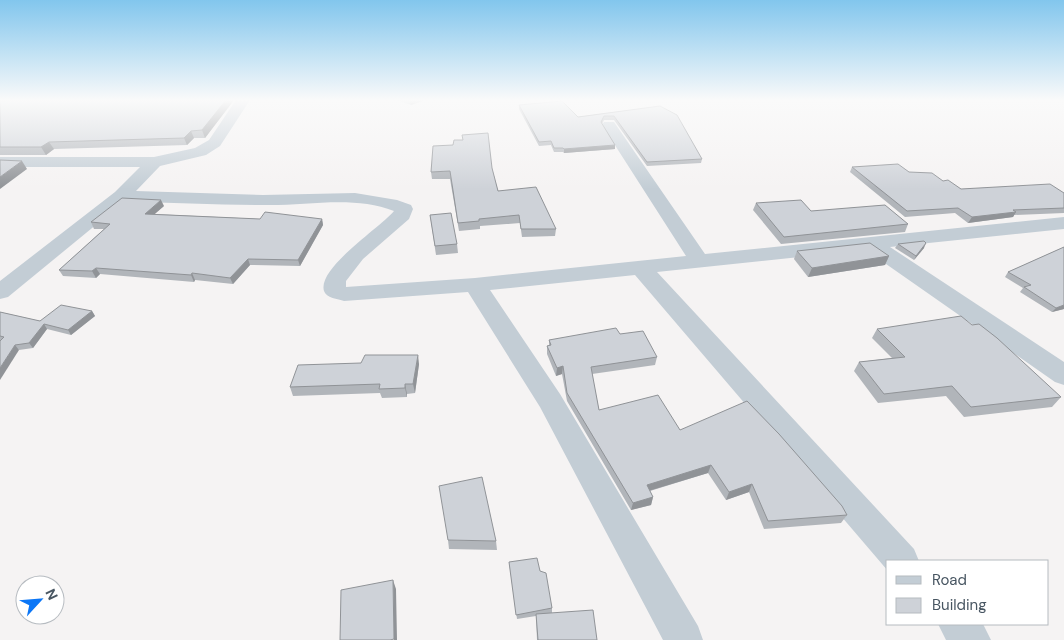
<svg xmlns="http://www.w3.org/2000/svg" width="1064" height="640" font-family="'DM Sans',sans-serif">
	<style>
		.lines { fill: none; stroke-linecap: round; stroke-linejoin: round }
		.street { fill: #c3cdd5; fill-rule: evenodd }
		.wall { fill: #b1b5ba }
		.shaded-wall { fill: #909397 }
		.building { fill: #ced2d8; stroke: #909397 }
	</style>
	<rect width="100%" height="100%" fill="#f5f3f3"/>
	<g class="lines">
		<g class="street">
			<path d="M236,100H250L220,146L206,155L160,166L136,191L263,195L355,193L397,200L411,205L413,209L409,219L363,259L346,281V287L475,278L686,256L602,125L604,122H614L705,254L1064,217V229L890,247L1064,362V385L1055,382L866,250L657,272L914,549L919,561H888V571L635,275L490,290L560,394L698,626L703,640H663L540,407L468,292L344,301C338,299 326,298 324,291C317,268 380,228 394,211C354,195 306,206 264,205C218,205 171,203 125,201L8,297L0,299V281L115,192L140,167H0V157H154L195,148L209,140Z"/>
			<path d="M938,624H983L991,640H946Z"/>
		</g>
	</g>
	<g class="wall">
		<path d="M234,100L205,138H194L187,145L54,149L46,155H0V101Z"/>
		<path d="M397,100H425L411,105Z"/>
		<path d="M519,105L578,117L660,106L702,159L701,163L647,166L614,120H604L602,124L615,149L564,153L563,152H554L551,145L539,146L519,109Z"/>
		<path d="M852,167L943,181L961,189L1064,193V213L1014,215L1013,217L968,223L955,213L905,217L850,172Z"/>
		<path d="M492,168L498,191L556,229L555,236L522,237L520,223L480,226V229L459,231L450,179H432L431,172Z"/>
		<path d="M756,203L811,211L908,224L905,232L781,244L753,210Z"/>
		<path d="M164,206L154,214L260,219H322L323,225L300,266L250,265L233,284L195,280L194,282L100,274L96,278L63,276L59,270L104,229H94L91,222Z"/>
		<path d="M430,215L457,244L458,253L436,255Z"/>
		<path d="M898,244L924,248L914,260L895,248Z"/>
		<path d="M1064,247V309L1052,312L1020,292L1023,288L1005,277L1008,272Z"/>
		<path d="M797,251L889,256L885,265L808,277L794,259Z"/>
		<path d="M92,311L95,316L71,335L47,329L33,348L19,350L0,340V312L40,321Z"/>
		<path d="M877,329L1061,397L1052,407L964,417L946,396L878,403L854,371L859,362L892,358L872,338Z"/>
		<path d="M620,334L657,357L655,365L592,374L599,410L680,430L847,515L841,523L764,529L749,492L726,500L708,473L650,491L653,497L651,505L631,510L567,401L562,374L556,376L547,354V346L549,345V340Z"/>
		<path d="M419,364L415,393L407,394V397L382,398L380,393L293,396L290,387Z"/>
		<path d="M448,540L496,541L497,550L449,549Z"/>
		<path d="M509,562L540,571L552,608V613L597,640H537L536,616L517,619Z"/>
	</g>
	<g class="shaded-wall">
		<path d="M226,100H234L205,138L202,130Z"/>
		<path d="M414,100H425L411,105L410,101Z"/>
		<path d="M191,131L194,138L187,145L184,138Z"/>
		<path d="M49,142L54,149L46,155L41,147Z"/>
		<path d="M615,145V149L564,153V149Z"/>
		<path d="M22,161L27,169L0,189V177Z"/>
		<path d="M161,200L164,206L148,220L145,214Z"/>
		<path d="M1016,212L1013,217L968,223L972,217Z"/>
		<path d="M322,219L323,225L300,266L298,260Z"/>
		<path d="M926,243L924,248L914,260L916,256Z"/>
		<path d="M889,256L885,265L808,277L812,268Z"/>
		<path d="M248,259L250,265L233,284L230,278Z"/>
		<path d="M96,268L100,274L96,278L92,271Z"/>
		<path d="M192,273L195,280L194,282L191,275Z"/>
		<path d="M1064,305V309L1052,312L1056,308Z"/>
		<path d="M92,311L95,316L71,335L68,330Z"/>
		<path d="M44,324L47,329L33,348L29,343Z"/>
		<path d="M15,345L19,350L0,380V368Z"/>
		<path d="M418,355L419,364L415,393L413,384Z"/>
		<path d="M563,366L562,374L556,376L557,368Z"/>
		<path d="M405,384L407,394V397L405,388Z"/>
		<path d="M711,465L708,473L645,492L647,485Z"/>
		<path d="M752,484L749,492L726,500L729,492Z"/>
		<path d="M653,497L651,505L631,510L633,503Z"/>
		<path d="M393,580L396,589L397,640H394V639Z"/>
	</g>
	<g class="building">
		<path d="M15,100H226L202,130L191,131L184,138L49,142L41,147H0V101Z"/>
		<path d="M562,101L578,117L660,106L677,115L702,159L647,162L614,116H604L601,122L615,145L564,149L563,148H554L551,141L539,142L519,105Z"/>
		<path d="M488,133L492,168L498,191L536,187L556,229H521L519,215L479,219V221L458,223L450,171L431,172L433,146L453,145L454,140H463L462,135Z"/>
		<path d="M0,160L22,161L0,177Z"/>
		<path d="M898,164L909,172L932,173L943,181L948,180L961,189L1050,184L1064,193V208L1013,210L1016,212L972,217L958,208L907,211L852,167Z"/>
		<path d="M122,198L161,200L145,214L260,219L265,212L322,219L298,260L248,259L230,278L192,273L191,275L96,268L92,271L59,270L110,224L91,222Z"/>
		<path d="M801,200L811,211L885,205L908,224L784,237L756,203Z"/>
		<path d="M451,213L457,244L435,246L430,215Z"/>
		<path d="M924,241L926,243L916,256L898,244Z"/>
		<path d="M870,243L889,256L812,268L797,251Z"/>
		<path d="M1064,247V305L1056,308L1024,287L1031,285L1008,272Z"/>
		<path d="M61,305L92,311L68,330L44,324L29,343L15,345L0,368V341L4,337L0,336V312L40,321Z"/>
		<path d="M961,316L972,325L979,324L997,338L1061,397L971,407L952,386L884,394L859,362L905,357L877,329Z"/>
		<path d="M616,328L620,334L643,331L657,357L591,367L599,410L658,395L680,430L747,401L779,434L842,506L847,515L768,521L752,484L729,492L711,465L647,485L653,497L633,503L567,393L563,366L557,368L547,346L551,345L549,340Z"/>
		<path d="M365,355H418L413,384H405V388L379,389L380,384L290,387L298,365L361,363Z"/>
		<path d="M482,477L496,541L448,540L439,486Z"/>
		<path d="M537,558L540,571L546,573L552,608L516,615L509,562Z"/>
		<path d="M393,580L394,639L390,640H340L341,590Z"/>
		<path d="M593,610L597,640H538L536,614Z"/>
	</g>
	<linearGradient id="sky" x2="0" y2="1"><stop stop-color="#82c6ed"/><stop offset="0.53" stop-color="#fafafa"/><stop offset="1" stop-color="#fafafa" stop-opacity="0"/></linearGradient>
	<rect width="1064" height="189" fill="url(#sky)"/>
	<rect x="886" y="560" width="162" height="65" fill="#ffffff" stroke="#b6bbc0"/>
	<rect x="896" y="576" width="25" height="8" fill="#c3cdd5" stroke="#b6bbc0"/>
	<text x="932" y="585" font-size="15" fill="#485662">Road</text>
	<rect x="896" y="598" width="25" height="15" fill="#ced2d8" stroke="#b6bbc0"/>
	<text x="932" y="610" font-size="15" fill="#485662">Building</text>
	<g transform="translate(40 600) rotate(64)"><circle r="24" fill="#ffffff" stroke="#b6bbc0"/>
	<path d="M0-4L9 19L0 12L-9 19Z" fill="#0b76f6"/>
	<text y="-8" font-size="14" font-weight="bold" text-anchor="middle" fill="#485662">N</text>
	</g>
</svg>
